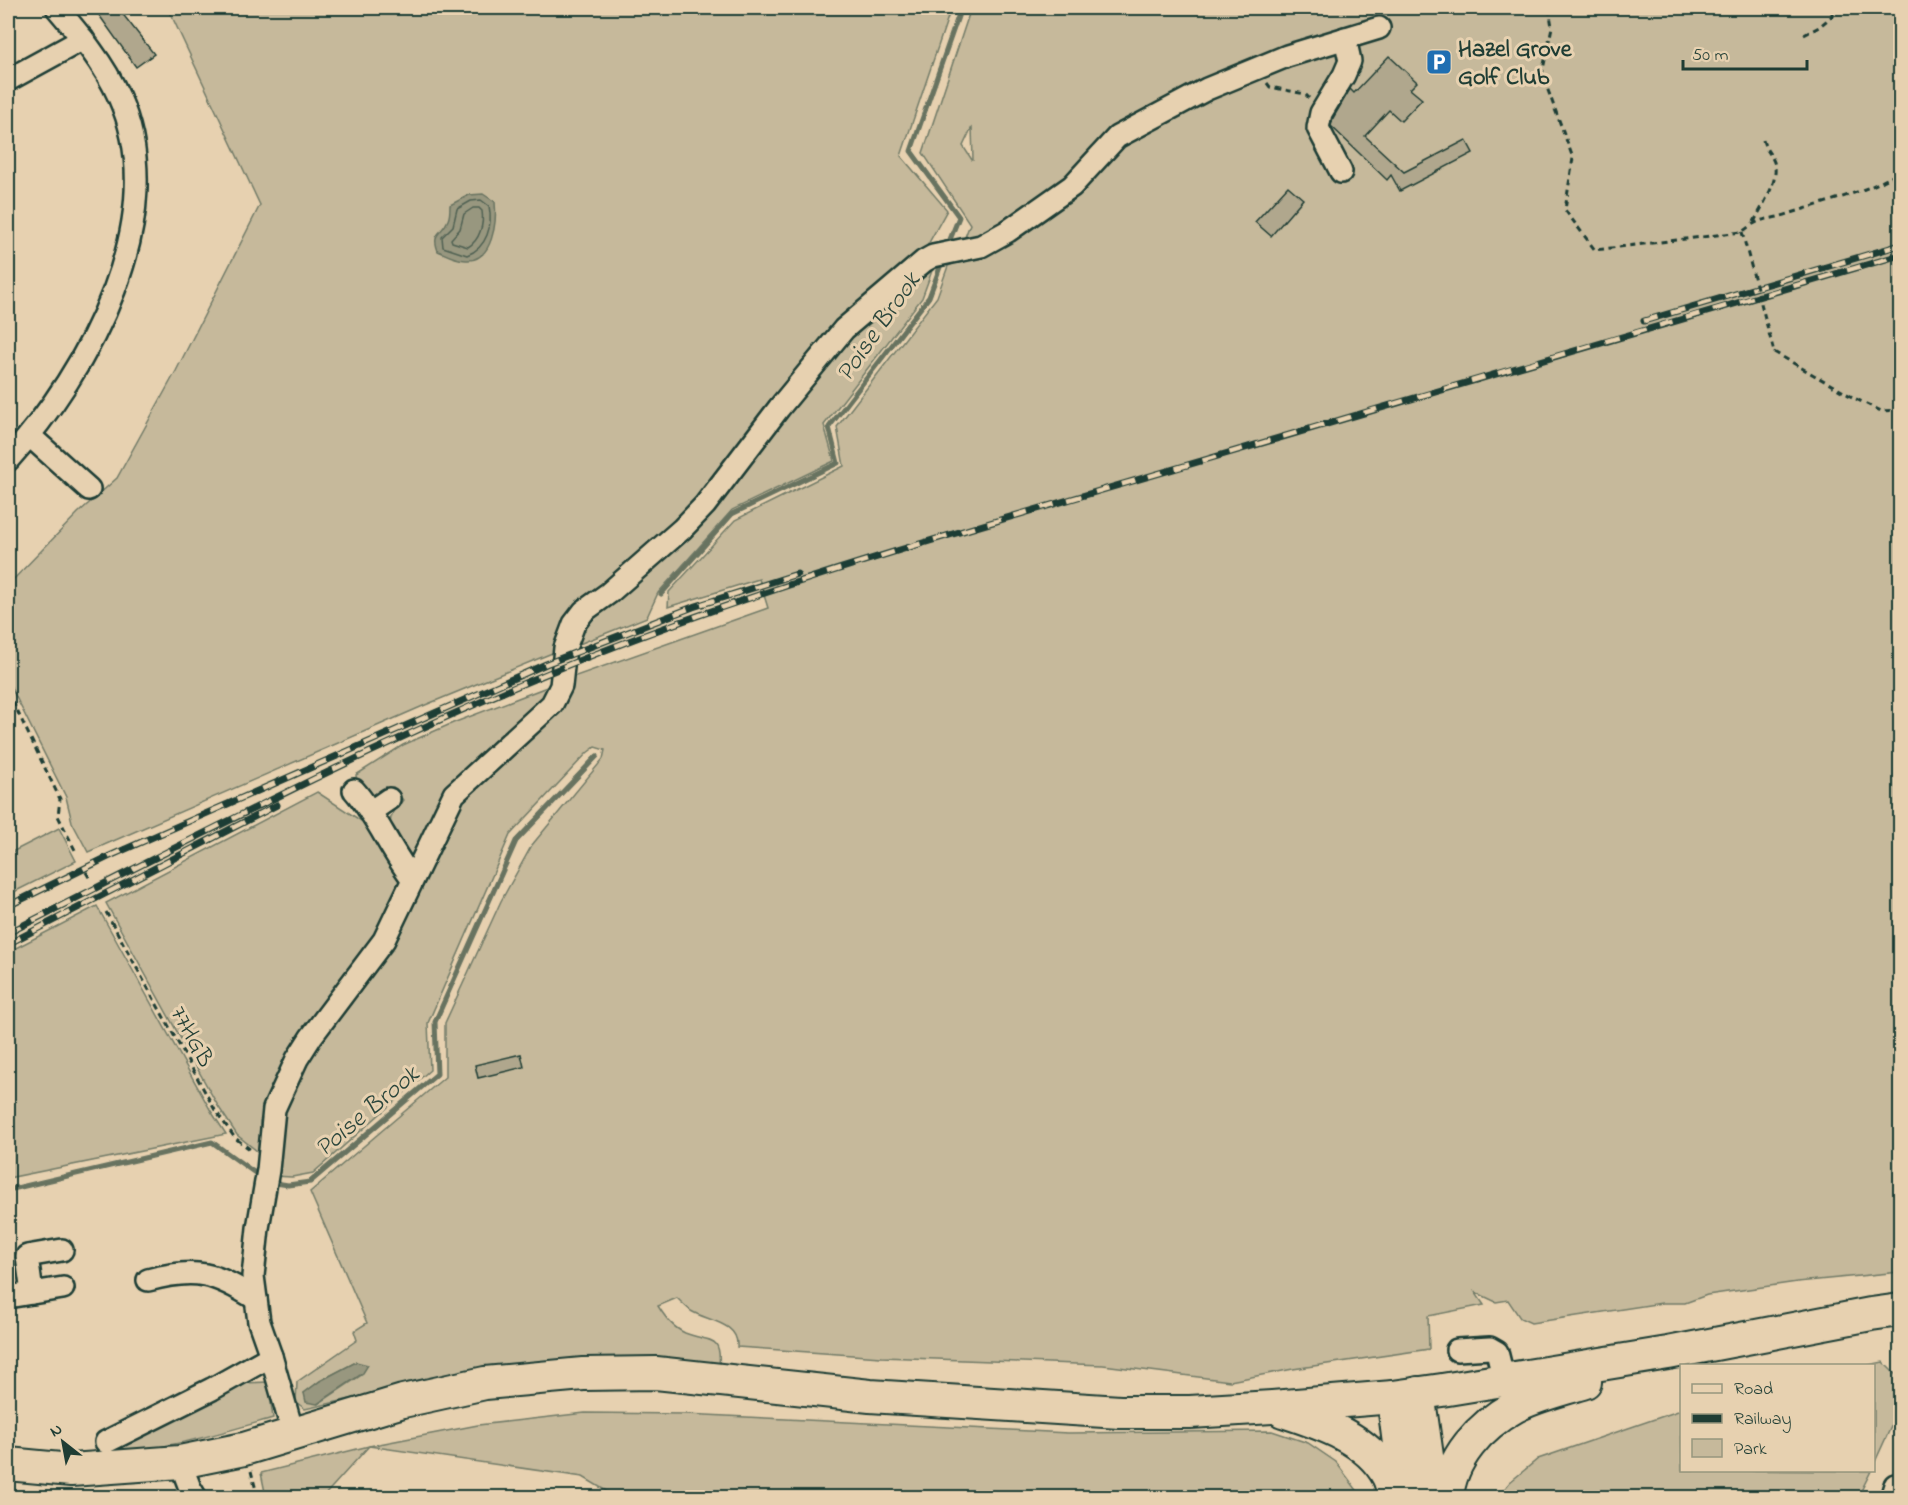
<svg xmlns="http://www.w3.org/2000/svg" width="1908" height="1505" font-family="'Indie Flower',sans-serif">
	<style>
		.green { fill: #c6b99b; stroke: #727b68; stroke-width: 1.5; fill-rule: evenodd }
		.water { fill: #98977f; stroke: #687361; stroke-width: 1.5 }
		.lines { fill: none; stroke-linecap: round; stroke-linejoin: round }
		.shore { stroke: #4f6152; stroke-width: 1.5 }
		.stream { stroke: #687361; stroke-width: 5 }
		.building { fill: #b0a78d; stroke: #1f3d34; stroke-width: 1.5 }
		.minor-casing { stroke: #1f3d34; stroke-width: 26 }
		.highway-casing { stroke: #1f3d34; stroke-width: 36 }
		.path { stroke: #1f3d34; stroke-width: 3; stroke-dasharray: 6 4.5; stroke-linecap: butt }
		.minor { stroke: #e7d1b0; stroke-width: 21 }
		.highway { stroke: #e7d1b0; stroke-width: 32 }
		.rail-casing { stroke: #1f3d34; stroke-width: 7 }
		.rail { stroke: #e7d1b0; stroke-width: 4.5; stroke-dasharray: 14; stroke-linecap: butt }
		.path-bridge { stroke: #1f3d34; stroke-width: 3; stroke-dasharray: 6 4.5; stroke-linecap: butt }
		.labels { text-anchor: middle; stroke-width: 6; stroke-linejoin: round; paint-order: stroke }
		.poi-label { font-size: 24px; font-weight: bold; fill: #1f3d34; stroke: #e7d1b0; text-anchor: start }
		.street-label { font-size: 24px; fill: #1f3d34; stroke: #e7d1b0 }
		.water-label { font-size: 26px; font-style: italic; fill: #2b463c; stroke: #e7d1b0 }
	</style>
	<rect width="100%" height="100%" fill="#e7d1b0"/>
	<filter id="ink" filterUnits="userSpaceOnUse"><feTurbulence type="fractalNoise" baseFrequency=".0167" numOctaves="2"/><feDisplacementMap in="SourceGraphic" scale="12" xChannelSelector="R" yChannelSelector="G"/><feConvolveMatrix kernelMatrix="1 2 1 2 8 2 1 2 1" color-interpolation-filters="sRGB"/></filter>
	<g filter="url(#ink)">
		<g class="green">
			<path d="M168,8H951L901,156L947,210L926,248L873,295L861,300L836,323L737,455L557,651L423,706L88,852L72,822L66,797L8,681V585L78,513L117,478L176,371L260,205Z"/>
			<path d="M971,8H1900V1272L1797,1282L1707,1295L1685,1303H1662L1531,1323L1520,1318L1508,1300L1496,1302L1475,1292L1484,1305L1428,1316L1429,1349L1293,1369L1230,1381L1103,1365L881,1357L737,1347C739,1322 707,1321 691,1311C686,1307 681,1302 677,1298L658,1306C665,1317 672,1327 685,1333C709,1343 722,1333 719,1367L449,1377L305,1409L296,1402L297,1382L357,1340L354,1331L367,1323L310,1192L445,1077V1023L501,901L532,845L603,759L605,750L595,747L587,753L510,835L428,1023L430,1070L313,1173L292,1177L273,1176L285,1102L306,1059L351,1004L391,942L462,794L566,697L571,688L573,677L768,608L759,579L668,607L669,592L735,520L844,466L837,427L937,297L948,266L955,263L970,224L923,153ZM972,127L973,160H972L963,146ZM356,1362L363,1374L318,1404L304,1393L320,1381Z"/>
			<path d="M933,268L922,298L824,425L834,461L732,510L658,593L647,617L574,646L587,617L851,334L891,297Z"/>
			<path d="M552,685L550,700L501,735L469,770L416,855L408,863C399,848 384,830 393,812C395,808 400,804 403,800L393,787L369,797L357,787L356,775L403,745L453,723Z"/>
			<path d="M317,792L366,824L402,877L378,935L276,1078L260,1121L262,1155L237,1135L218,1106L106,903Z"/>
			<path d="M59,828L76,861L8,895V854Z"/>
			<path d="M97,906L211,1111L226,1134L8,1178V952Z"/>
			<path d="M1883,1362L1900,1379V1407L1874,1464V1366L1869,1365Z"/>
			<path d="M268,1382L273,1418C217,1434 160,1452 102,1452L244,1383Z"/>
			<path d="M1681,1410L1682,1470L1871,1471L1858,1497H1498L1510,1482L1538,1459Z"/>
			<path d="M585,1413L686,1414L1068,1433L1272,1431L1308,1443L1336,1462L1362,1497L618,1498L583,1477L369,1446L323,1497H266L261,1473L369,1446L478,1425Z"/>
		</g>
		<g class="water">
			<path d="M483,194L495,202C497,221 493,262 466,260C456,260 447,255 438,251C431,232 442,235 448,220C450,216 450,210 450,205L469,195Z"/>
			<path d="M356,1362L368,1365L363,1373L317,1404L306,1402L304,1393L320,1381Z"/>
		</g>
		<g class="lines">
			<g class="shore">
				<path d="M481,200L489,206C493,225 487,248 467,255L443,247L442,237L453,226L457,209L471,201Z"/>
				<path d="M473,208H479L482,211C484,224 480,240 468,247L452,242L451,239L460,229L464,214Z"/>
			</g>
			<g class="stream">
				<path d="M947,247L959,217L911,151L961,8"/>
				<path d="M661,594L732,514L838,463L829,427L929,297L943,259"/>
				<path d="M270,1182L288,1185L310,1182L437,1074L435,1022L516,841L597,756"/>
				<path d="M8,1190L212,1142L262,1178"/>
			</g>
		</g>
		<g class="building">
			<path d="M94,8H118L154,54L136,67Z"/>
			<path d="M1389,56L1417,82L1410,89L1422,99L1401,121L1389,110L1365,136L1404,172L1466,140L1473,153L1400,191L1391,175L1387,180L1331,126L1333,118L1350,89L1354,93Z"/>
			<path d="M1288,186L1303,199L1271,236L1255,222Z"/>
			<path d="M521,1054L524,1067L478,1078L475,1065Z"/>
		</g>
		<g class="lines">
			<defs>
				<g id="minor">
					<path d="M8,80L83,39"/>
					<path d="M1341,172L1318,128L1321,113L1344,75L1350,61L1345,38"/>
					<path d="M30,436L89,489"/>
					<path d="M8,460C89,371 173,217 119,97C104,63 80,35 57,8"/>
					<path d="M354,790C377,816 390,850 412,878"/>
					<path d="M370,812L389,799"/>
					<path d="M148,1280C196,1267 215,1273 256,1299"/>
					<path d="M32,1293L63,1288"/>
					<path d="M8,1297L32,1293L27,1256L62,1250"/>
					<path d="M1457,1350L1490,1348L1497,1352L1504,1380"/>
					<path d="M293,1433L271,1356L259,1322L253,1276L258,1228L268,1170L274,1109L297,1059L311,1037L384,940L454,794L552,704L561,686L565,648L574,624L584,611L609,593L682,529L705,505L779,408L844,329L924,261L933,256L981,246L1008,231L1072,186L1117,137L1207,89L1287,56L1379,28"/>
					<path d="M106,1442L212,1389L271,1356"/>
					<path d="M180,1462L190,1488L196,1498"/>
					<path d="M1891,1498L1895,1485"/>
				</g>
				<g id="highway">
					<path d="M1418,1393L1433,1498"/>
					<path d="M1393,1397L1406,1498"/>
					<path d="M1283,1411C1320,1423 1368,1438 1388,1476C1391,1482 1393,1490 1395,1498"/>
					<path d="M8,1464L71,1470L180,1462L244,1449L403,1401L485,1383L583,1374L656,1373L870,1396L1120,1412H1190L1272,1407L1393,1397L1442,1390L1668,1353L1871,1314L1900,1310"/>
					<path d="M1447,1498C1450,1458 1481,1425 1514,1407C1533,1396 1564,1389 1585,1382"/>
				</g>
			</defs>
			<use href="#minor" class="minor-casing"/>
			<use href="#highway" class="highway-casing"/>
			<g class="path">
				<path d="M1549,8L1552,27L1542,74L1573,158L1565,210L1595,250L1742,232C1763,215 1765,222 1788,214C1826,202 1866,192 1900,172"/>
				<path d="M1804,35L1819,27L1832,16V8"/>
				<path d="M1267,83L1270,87L1305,94L1309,98"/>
				<path d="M1754,222C1762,205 1780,181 1774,162C1771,154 1765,149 1763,140"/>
				<path d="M1774,352L1854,398L1881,411L1900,410"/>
				<path d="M8,692L60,799L58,816L76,852"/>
				<path d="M86,872L90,879"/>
				<path d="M106,912L215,1110L235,1138L251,1150"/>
				<path d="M251,1471L258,1498"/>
			</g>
			<use href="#minor" class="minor"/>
			<use href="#highway" class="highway"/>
			<defs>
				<g id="rail">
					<path d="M1644,321L1900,245"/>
					<path d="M8,906L112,855L546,664L693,607L797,574"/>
					<path d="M8,933C233,818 458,700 697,616C863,558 1032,511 1201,461C1434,392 1667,323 1900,255"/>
					<path d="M8,944L277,805"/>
				</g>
			</defs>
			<use href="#rail" class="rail-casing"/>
			<use href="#rail" class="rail"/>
			<path class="path-bridge" d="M1742,232L1774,352"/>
		</g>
	</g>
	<defs>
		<symbol id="parking-square" viewBox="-11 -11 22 22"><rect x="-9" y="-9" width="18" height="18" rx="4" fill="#1f6fb2" stroke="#e7d1b0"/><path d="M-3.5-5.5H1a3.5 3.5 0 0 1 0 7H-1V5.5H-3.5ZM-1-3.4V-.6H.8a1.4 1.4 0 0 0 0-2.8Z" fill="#fff"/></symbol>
	</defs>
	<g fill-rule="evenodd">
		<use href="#parking-square" x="1424" y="47" width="30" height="30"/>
	</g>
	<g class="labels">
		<g class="poi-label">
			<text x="1458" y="56">Hazel Grove<tspan x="1458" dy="28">Golf Club</tspan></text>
		</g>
		<g class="street-label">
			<text transform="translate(193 1036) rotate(61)" y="8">77HGB</text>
		</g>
		<g class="water-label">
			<text transform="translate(877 326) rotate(-55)" y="9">Poise Brook</text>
			<text transform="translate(366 1110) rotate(-40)" y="9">Poise Brook</text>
		</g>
	</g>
	<rect width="1908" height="1505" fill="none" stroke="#e7d1b0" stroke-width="30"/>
	<rect x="15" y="15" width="1878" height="1475" fill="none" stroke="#1f3d34" stroke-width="2" filter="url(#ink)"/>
	<rect x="1680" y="1364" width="195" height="108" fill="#e7d1b0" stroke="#97967e" stroke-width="1.5"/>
	<rect x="1692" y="1384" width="30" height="9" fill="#e7d1b0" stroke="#97967e" stroke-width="1.5"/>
	<text x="1734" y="1394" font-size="18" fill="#1f3d34">Road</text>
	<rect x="1692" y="1414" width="30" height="9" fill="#1f3d34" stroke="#97967e" stroke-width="1.5"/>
	<text x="1734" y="1424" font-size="18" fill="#1f3d34">Railway</text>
	<rect x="1692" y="1439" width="30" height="18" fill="#c6b99b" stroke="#97967e" stroke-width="1.5"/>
	<text x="1734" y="1454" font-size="18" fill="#1f3d34">Park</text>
	<g transform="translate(63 1442) rotate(329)" stroke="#e7d1b0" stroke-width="4.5" paint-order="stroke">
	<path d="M0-4.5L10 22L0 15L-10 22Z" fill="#1f3d34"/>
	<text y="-9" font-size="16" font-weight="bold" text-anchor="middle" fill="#1f3d34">N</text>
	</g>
	<path d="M1683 60v9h124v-9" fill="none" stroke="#1f3d34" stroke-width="3"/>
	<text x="1692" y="60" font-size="18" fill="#1f3d34" stroke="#e7d1b0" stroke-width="4.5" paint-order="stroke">50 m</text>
</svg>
